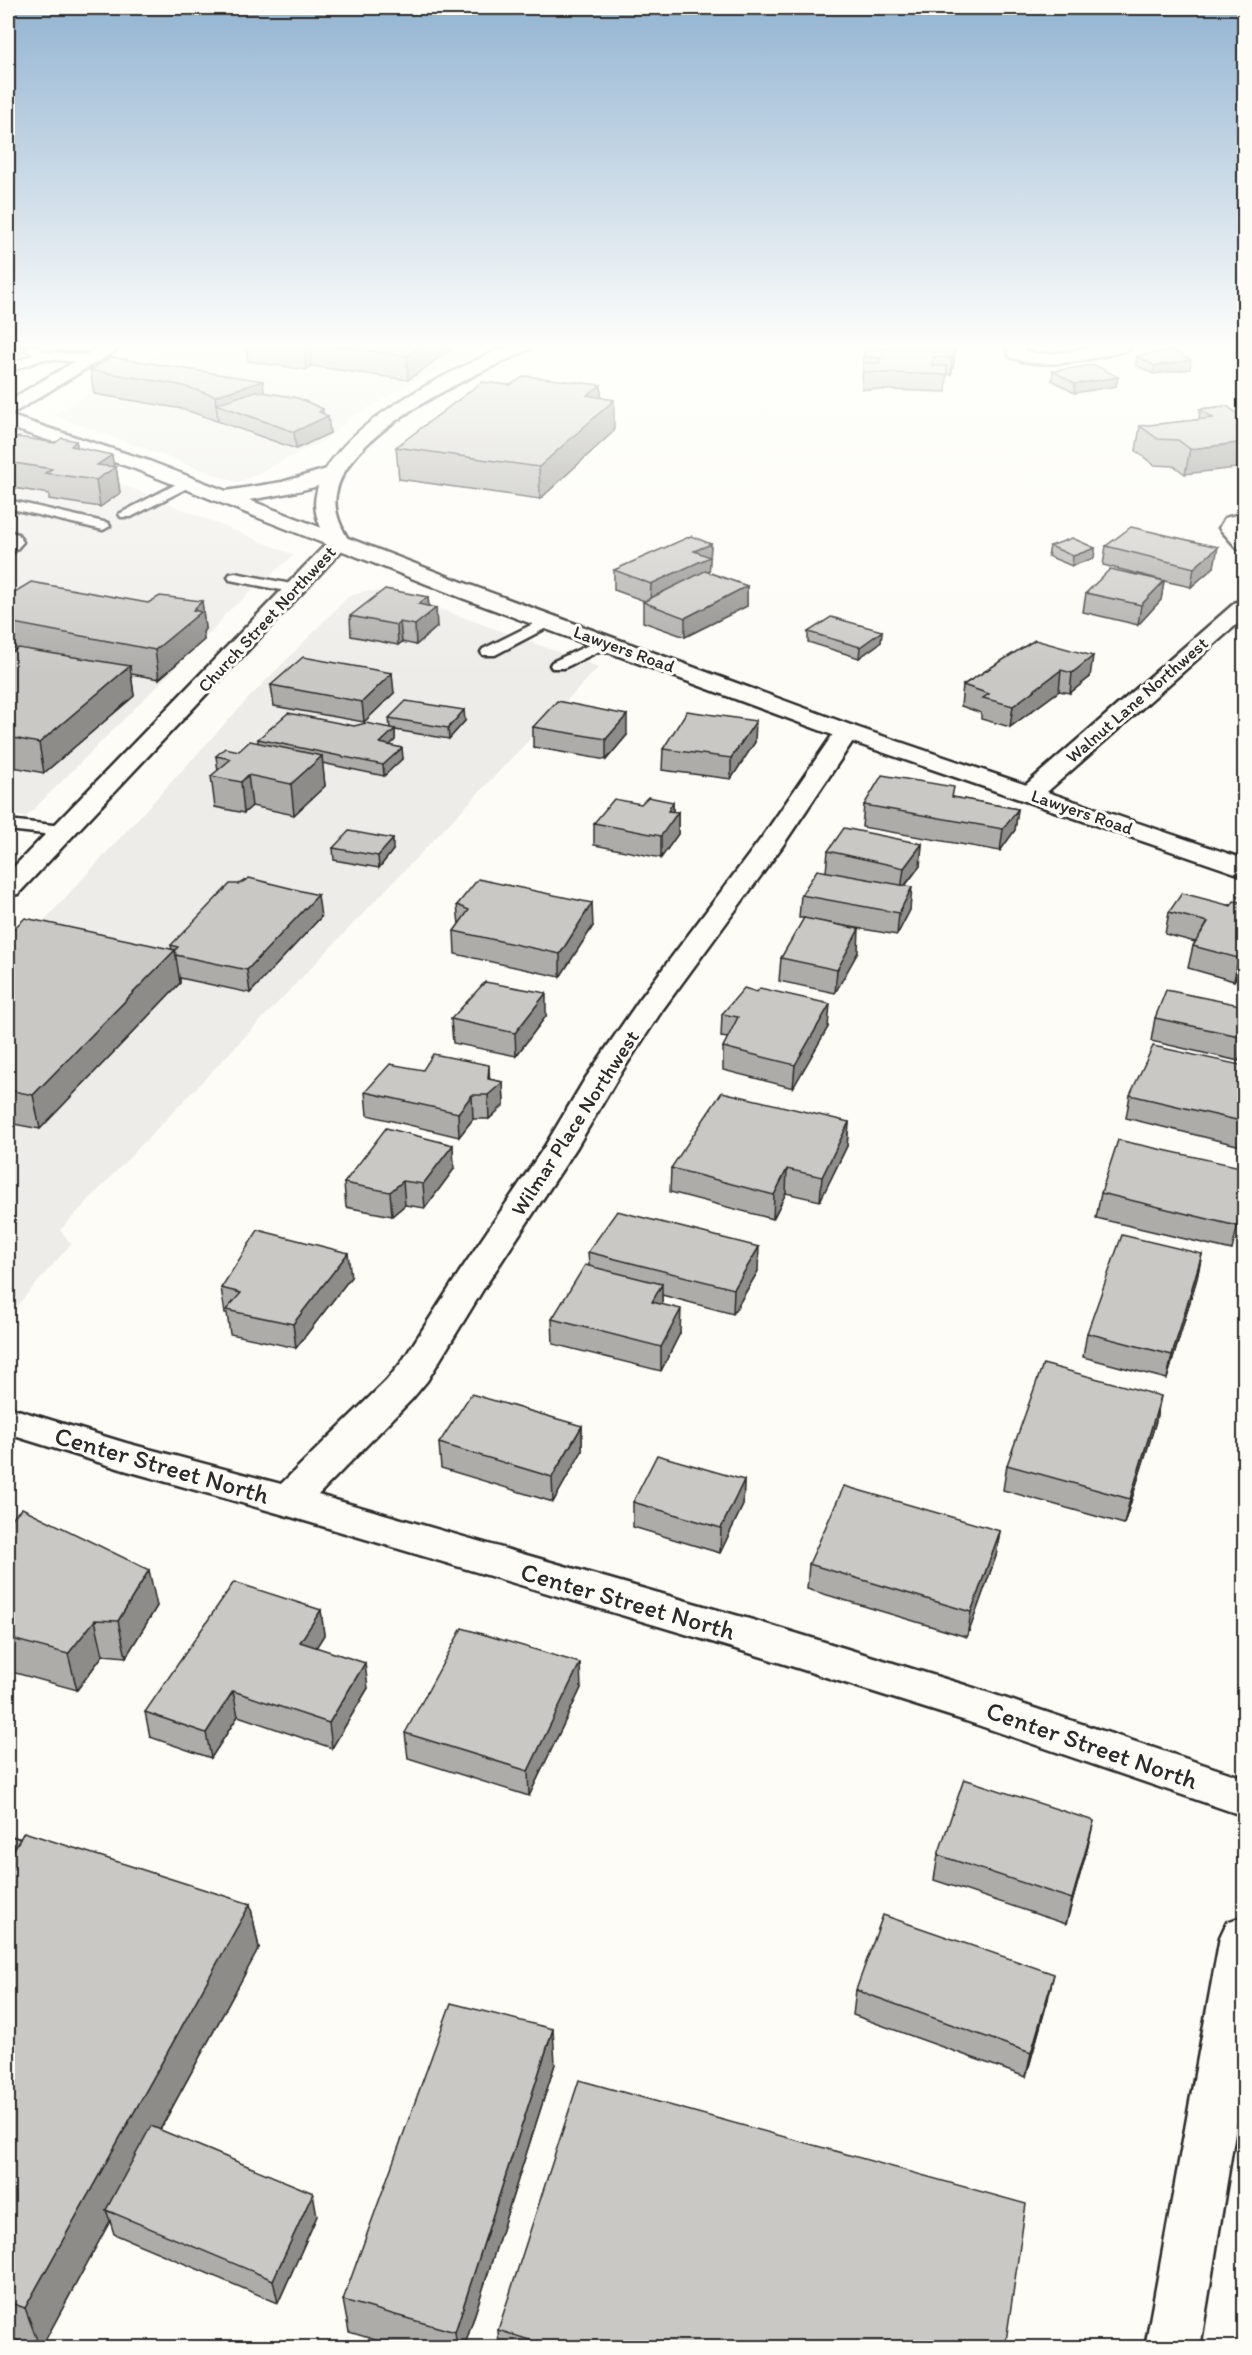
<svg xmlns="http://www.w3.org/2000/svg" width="1252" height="2355" font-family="Itim,sans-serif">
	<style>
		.built { fill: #edece8 }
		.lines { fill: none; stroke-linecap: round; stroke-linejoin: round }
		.service-casing { stroke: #2b2b2b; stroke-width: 5 }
		.minor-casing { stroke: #2b2b2b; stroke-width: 5 }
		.tertiary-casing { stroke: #2b2b2b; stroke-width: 5 }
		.primary-casing { stroke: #2b2b2b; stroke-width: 5 }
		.service { fill: #fdfcf7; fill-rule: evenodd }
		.minor { fill: #fdfcf7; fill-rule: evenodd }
		.tertiary { fill: #fdfcf7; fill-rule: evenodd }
		.primary { fill: #fdfcf7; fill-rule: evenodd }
		.wall { fill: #adaca9; stroke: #2b2b2b; stroke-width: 1.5 }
		.shaded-wall { fill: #8d8c89; stroke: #2b2b2b; stroke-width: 1.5 }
		.building { fill: #c9c8c4; stroke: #2b2b2b; stroke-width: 1.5 }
		.labels { text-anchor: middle; stroke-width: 6; stroke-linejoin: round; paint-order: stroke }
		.far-street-label { font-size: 18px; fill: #2b2b2b; stroke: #fdfcf7 }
		.street-label { font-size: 21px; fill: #2b2b2b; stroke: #fdfcf7 }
		.near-street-label { font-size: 26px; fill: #2b2b2b; stroke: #fdfcf7 }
	</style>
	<rect width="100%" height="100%" fill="#fdfcf7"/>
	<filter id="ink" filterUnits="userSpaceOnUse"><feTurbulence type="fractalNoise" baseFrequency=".0167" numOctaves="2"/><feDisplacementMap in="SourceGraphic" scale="12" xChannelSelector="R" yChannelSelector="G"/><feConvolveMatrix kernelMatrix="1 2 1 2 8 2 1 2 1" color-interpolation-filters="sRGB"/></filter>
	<g filter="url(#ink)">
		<g class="built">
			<path d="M8,346H68L18,373L8,376Z"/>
			<path d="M170,346H440L480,353L417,380L354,416L323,441L238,483L53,415Z"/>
			<path d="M8,456L65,461L294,555L225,614L217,626L26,817L8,815Z"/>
			<path d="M365,591L394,592L599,667L60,1230L71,1244L8,1316V960L243,704L348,597Z"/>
		</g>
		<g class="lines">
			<defs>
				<g id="service">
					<path d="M20,346H35L46,352L92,355L98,359L92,363L44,359L8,372V364L33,355Z"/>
					<path d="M186,479L191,480L193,483L191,486L131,517H121L119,514Z"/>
					<path d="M8,500L108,523L110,526L103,530L8,508Z"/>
					<path d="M8,531L18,534L23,542L13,553L8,554Z"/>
					<path d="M235,573L296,585L303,589L296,593L230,580L228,577L230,574Z"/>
					<path d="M549,616L557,621L554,624L495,655H483L481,652L483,649Z"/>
					<path d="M606,637L612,639L614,642L612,645L564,668H552L550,665L552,662Z"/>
					<path d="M8,820L62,826L68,827L71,831L68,835L62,836L8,830Z"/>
				</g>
				<g id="minor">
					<path d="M507,346H531L528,350C473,375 348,430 336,494C333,511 341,528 350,542L346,546L339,548L332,546C322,532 312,513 316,495C329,426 450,372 507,346Z"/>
					<path d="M1006,346H1024V350C1048,359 1072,350 1096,346C1107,345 1119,346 1131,346L1128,350C1088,360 1049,371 1009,357Z"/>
					<path d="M1244,513V525L1240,527L1244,532V550L1237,548L1219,528L1225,518Z"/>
					<path d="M1244,600V618L1039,799L1030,802L1021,799L1017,794L1021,789L1236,602Z"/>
					<path d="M847,725L856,727L859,732L781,848L663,1009L617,1079L577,1147L484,1288L427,1381L412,1399L318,1495L756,1621L968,1686L1244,1778V1816L966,1721L756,1655L288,1516L124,1470L8,1434V1407L126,1443L281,1484L386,1381L401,1363L459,1273L545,1146L585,1079L640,999L763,836L838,727Z"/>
					<path d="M1244,1916V2077L1200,2348H1145L1220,1937L1227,1922Z"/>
				</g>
				<path id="tertiary" d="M339,536L346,538L350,542L346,546L18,894L8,896V873L332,538Z"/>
				<g id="primary">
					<path d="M101,346H123L15,412L8,413V401Z"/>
					<path d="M8,415L149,461L226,491L282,482L334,467L341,469L344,473C334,487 267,497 249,500L478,588L856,727L1244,859V876L838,737L462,598L135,469L8,427Z"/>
				</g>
			</defs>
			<use href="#service" class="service-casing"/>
			<use href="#minor" class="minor-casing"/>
			<use href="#tertiary" class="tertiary-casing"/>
			<use href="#primary" class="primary-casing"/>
			<use href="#service" class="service"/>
			<use href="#minor" class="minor"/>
			<use href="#tertiary" class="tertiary"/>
			<use href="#primary" class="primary"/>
		</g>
		<g class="wall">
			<path d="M246,346H449L450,350L408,380L311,366L306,370L248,361Z"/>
			<path d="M890,348H955L954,364L951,375L947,374L946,392L862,389L863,357Z"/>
			<path d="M1137,356L1190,369L1153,374L1136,365Z"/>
			<path d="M90,370L263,381L264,392L323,414L330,433L296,449L183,409L94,394Z"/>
			<path d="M1053,371L1118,377L1116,386L1074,393L1052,380Z"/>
			<path d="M510,385H601V398L614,431L540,499L399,479L396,447Z"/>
			<path d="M1227,406L1185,474L1174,466L1154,465L1136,451L1140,426L1199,420L1200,409Z"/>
			<path d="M76,441L78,448L116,467L120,493L100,507L49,499V494L8,487V444Z"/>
			<path d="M711,544L709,573L747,586V606L685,637L643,622V602L645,601L614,590V570Z"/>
			<path d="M1050,546L1095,548L1094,558L1072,566L1048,556Z"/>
			<path d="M1106,546L1214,567L1191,587L1164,581L1161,600L1138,625L1083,612L1086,593L1162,580L1103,565Z"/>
			<path d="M8,596L148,603L202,601L205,629L203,632L204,640L159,679L131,674L134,696L44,773L8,766V655L14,651L8,649Z"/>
			<path d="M428,597L429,606L437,627L416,645L402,642L398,645L351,636L350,616Z"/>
			<path d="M882,631L881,642L859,658L808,642V632Z"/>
			<path d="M1035,640L1090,677L1070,693L1059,691L1010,727L981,719V713L961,706L963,685Z"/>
			<path d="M271,685L394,693L364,722L274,706Z"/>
			<path d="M389,718L465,721L449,739L395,730V740L390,745L403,758L384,776L322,763L325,786L294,815L252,806L244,813L215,807L211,776L218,771L216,756L239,751L258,743V739L354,726L390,728Z"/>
			<path d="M533,727L627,735L606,760L533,747Z"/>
			<path d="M755,742L731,779L662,770L663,749Z"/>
			<path d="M953,797L1018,809L1015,830L1000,851L862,827L864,805Z"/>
			<path d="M1245,798V810L1242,809Z"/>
			<path d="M673,802V812H678V834L661,858L594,845V823L641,804Z"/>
			<path d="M922,844L920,866L905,886L910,910L897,935L811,920L858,952L835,993L779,981L781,958L804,918H799L801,895L826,872L828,851Z"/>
			<path d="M333,848L393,850L379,868L334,860Z"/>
			<path d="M1245,903V963L1234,981L1188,968L1193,946L1195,942L1165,934L1169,912Z"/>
			<path d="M457,905L593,926L560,977L455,954L454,931L459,925Z"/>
			<path d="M321,917L250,993L180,978V983L40,1129L8,1123V934L172,950L171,945Z"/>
			<path d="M1245,1006V1044L1239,1061L1151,1041L1155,1018Z"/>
			<path d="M722,1014L828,1027L793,1088L723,1070V1047L728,1038L721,1037Z"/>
			<path d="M546,1016L516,1056L453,1043L451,1019Z"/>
			<path d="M1245,1066V1147L1126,1118L1130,1095Z"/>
			<path d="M423,1070L489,1079L503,1082L504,1105L489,1119H473L459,1137L367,1115L365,1092Z"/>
			<path d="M849,1122L847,1146L820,1201L786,1193L773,1219L670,1192L671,1168Z"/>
			<path d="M454,1169L425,1208L405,1205L392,1216L346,1207L344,1183Z"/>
			<path d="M1101,1193L1245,1194L1232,1250L1096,1218Z"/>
			<path d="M588,1252L758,1271L733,1314L662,1295V1304L680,1333L661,1371L553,1344L552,1319L589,1266Z"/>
			<path d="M1202,1254L1197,1278L1167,1379L1083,1357L1087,1333Z"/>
			<path d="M351,1277L296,1348L230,1334L227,1313H225L221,1288Z"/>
			<path d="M1156,1421L1124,1524L1003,1490L1007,1465Z"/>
			<path d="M582,1426V1451L553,1502L441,1468L439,1443Z"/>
			<path d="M744,1480L743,1505L720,1553L633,1527V1502Z"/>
			<path d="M8,1522L157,1606L126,1657L103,1655L77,1690L8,1671Z"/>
			<path d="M1000,1531L996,1556L967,1637L807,1589L809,1564Z"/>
			<path d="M321,1610L324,1635L316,1647L368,1688L332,1748L238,1716L211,1758L150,1737L145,1712Z"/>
			<path d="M581,1688L529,1796L408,1758L405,1733Z"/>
			<path d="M8,1835L250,1904L259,1948L160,2130L317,2216L278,2303L114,2234L110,2221L41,2348H37L8,2337Z"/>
			<path d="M1088,1846L1066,1924L934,1880L938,1855Z"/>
			<path d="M856,1990L1048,1999L1026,2077L853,2015Z"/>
			<path d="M555,2064L464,2348H402L349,2332L343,2300Z"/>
			<path d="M498,2330L1005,2348H499Z"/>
		</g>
		<g class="shaded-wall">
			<path d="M8,346H25L26,350L8,361Z"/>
			<path d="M304,346H310L311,366L306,370Z"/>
			<path d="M421,346H449L450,350L408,380L407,356Z"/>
			<path d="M955,348L954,364L951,375L952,358Z"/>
			<path d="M1191,360L1190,369L1153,374L1155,366Z"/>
			<path d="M1118,377L1116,386L1074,393L1075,384Z"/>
			<path d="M263,381L265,406L216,404L218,421L215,396Z"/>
			<path d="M601,385V412L614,400V431L540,499L539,467L587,395Z"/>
			<path d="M323,409V418L328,416L330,433L296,449L294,432Z"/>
			<path d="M76,441L81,466L71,446Z"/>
			<path d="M1245,442V467L1185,474L1190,449Z"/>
			<path d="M112,455L114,468L116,467L120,493L100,507L96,480L97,465Z"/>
			<path d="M711,544L709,576L650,603L651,584L694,551Z"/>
			<path d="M1218,547L1214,567L1191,587L1194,568Z"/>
			<path d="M1095,548L1094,558L1072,566L1073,556Z"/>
			<path d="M1164,581L1161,600L1138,625L1141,605Z"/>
			<path d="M747,586V606L685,637V618Z"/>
			<path d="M428,597L429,613L436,608L437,627L416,645L415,625L418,604Z"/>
			<path d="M202,601L205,629L203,632L204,640L159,679L155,650Z"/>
			<path d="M400,622L402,642L398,645L397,625Z"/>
			<path d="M882,631L881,642L859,658L860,647Z"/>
			<path d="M1093,656L1090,677L1070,693L1072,673Z"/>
			<path d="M130,666L134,696L44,773L39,743Z"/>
			<path d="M1061,670L1059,691L1010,727L1013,706Z"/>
			<path d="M392,673L394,693L364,722L362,702Z"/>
			<path d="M464,710L465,721L449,739L448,728Z"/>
			<path d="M627,715V735L606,760V739Z"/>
			<path d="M756,721L755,742L731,779V758Z"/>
			<path d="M395,729V740L381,754L380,743Z"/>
			<path d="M402,748L403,758L384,776L383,765Z"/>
			<path d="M322,756L325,786L294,815L291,784Z"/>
			<path d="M248,775L252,806L244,813L241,782Z"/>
			<path d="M673,802V819L678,812V834L661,858V836L668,811Z"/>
			<path d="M1018,809L1015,830L1000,851L1003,829Z"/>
			<path d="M393,839V850L379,868L378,856Z"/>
			<path d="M922,844L920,866L901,890L904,868Z"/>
			<path d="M912,887L910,910L897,935L899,913Z"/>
			<path d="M318,895L321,917L250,993L247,970Z"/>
			<path d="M592,903L593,926L560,977V954Z"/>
			<path d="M859,929L858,952L835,993L837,970Z"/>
			<path d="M1245,948V963L1234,981L1238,958Z"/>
			<path d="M175,950L180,983L40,1129L33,1095Z"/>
			<path d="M546,993V1016L516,1056L515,1033Z"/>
			<path d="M830,1004L828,1027L793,1088L795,1065Z"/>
			<path d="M1245,1036V1044L1239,1061Z"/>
			<path d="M489,1065L490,1089L503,1082L504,1105L489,1119L488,1095Z"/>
			<path d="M472,1095L473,1119L459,1137L458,1113Z"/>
			<path d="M849,1122L847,1146L820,1201L822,1177Z"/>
			<path d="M453,1145L454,1169L425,1208L423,1184Z"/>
			<path d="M787,1169L786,1193L773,1219L774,1195Z"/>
			<path d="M403,1181L405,1205L392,1216L390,1192Z"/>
			<path d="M759,1247L758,1271L733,1314L734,1289Z"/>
			<path d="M348,1253L351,1277L296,1348L293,1324Z"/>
			<path d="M1202,1254L1197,1278L1167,1379L1172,1355Z"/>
			<path d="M662,1284V1308L652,1302Z"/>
			<path d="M681,1309L680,1333L661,1371V1347Z"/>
			<path d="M1161,1396L1156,1421L1124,1524L1130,1499Z"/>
			<path d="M582,1426V1451L553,1502L552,1477Z"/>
			<path d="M744,1480L743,1505L720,1553L721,1528Z"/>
			<path d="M1000,1531L996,1556L967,1637L971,1612Z"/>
			<path d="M149,1570L157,1606L126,1657L118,1621Z"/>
			<path d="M321,1610L324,1635L304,1667L300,1642Z"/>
			<path d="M95,1620L103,1655L77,1690L68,1654Z"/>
			<path d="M365,1663L368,1688L332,1748L329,1723Z"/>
			<path d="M580,1663L581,1688L529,1796L528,1771Z"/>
			<path d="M233,1691L238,1716L211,1758L206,1733Z"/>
			<path d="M1094,1821L1088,1846L1066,1924L1072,1899Z"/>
			<path d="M250,1904L259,1948L114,2214L106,2210L110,2221L41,2348H40L25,2308Z"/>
			<path d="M1054,1974L1048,1999L1026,2077L1031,2053Z"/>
			<path d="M553,2029L555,2064L464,2348H457L455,2332Z"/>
			<path d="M313,2193L317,2216L278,2303L273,2280Z"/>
		</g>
		<g class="building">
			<path d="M334,346H421L407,356Z"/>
			<path d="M891,346H928L955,348L952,358L933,357L932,366H947V375L863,372V363H879L881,358L863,357L866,347L890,348Z"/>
			<path d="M1173,350L1191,360L1155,366L1137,356Z"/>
			<path d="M111,357L263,381L215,396L180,385L90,370Z"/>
			<path d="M1095,365L1118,377L1075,384L1053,371Z"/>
			<path d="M525,376L601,385L587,395L614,400L539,467L396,447L482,382L510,385Z"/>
			<path d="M256,391L298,398L323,409L319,412L328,416L294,432L216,404Z"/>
			<path d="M1227,406L1238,414H1245V442L1190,449L1178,440L1158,439L1140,426L1213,418L1200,409Z"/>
			<path d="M18,437L55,443L62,438L76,441L71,446L112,455L97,465L116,467L96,480L45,473L52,469L8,462V444Z"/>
			<path d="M1131,527L1218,547L1194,568L1106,546Z"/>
			<path d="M691,536L711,544L694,551L710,557L651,584L614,570Z"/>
			<path d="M1072,538L1095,548L1073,556L1050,546Z"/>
			<path d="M1110,569L1164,581L1141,605L1086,593Z"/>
			<path d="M705,571L747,586L685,618L643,602Z"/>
			<path d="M31,582L148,603L160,596L202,601L193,610L201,612L155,650L8,622V596Z"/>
			<path d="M385,589L428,597L418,604L436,608L415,625L400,622L397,625L350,616Z"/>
			<path d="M831,617L882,631L860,647L808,632Z"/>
			<path d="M1035,640L1093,656L1072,673L1061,670L1013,706L983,698L989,694L963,685Z"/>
			<path d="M18,648L130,666L39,743L8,737V655Z"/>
			<path d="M303,657L392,673L362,702L271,685Z"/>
			<path d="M406,701L464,710L448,728L389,718Z"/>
			<path d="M557,701L627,715L606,739L533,727Z"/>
			<path d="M687,711L756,721L731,758L663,749Z"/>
			<path d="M288,713L354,726L366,723L395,729L380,743L402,748L383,765L258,739Z"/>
			<path d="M250,741L322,756L291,784L248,775L241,782L211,776L231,759L216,756L225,748L239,751Z"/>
			<path d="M882,775L954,787L952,797L1018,809L1003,829L864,805Z"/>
			<path d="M648,797L673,802L668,811L678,812L661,836L594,823L614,799L641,804Z"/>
			<path d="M844,828L922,844L904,868L828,851Z"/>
			<path d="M349,831L393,839L378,856L333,848Z"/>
			<path d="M817,870L912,887L899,913L801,895Z"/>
			<path d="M249,878L318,895L247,970L176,955L175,950L178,947L171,945L230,884H239Z"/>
			<path d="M478,879L592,903L560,954L454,931L469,910L457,905Z"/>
			<path d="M1182,893L1231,906L1234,901L1245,903V948L1238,958L1193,946L1208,922L1169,912Z"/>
			<path d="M25,918L175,950L33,1095L8,1090V934Z"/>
			<path d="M804,918L859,929L837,970L781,958Z"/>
			<path d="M485,982L546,993L515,1033L451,1019Z"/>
			<path d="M744,988L757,992L760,988L830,1004L795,1065L723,1047L738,1017L722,1014Z"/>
			<path d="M1166,990L1245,1006L1244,1037L1155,1018Z"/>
			<path d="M1153,1046L1245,1066V1122L1130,1095Z"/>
			<path d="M433,1054L489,1065L488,1079L503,1082L488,1095H472L458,1113L365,1092L390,1064L423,1070Z"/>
			<path d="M722,1092L849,1122L822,1177L787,1169L774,1195L671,1168Z"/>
			<path d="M386,1128L453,1145L423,1184L403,1181L390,1192L344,1183Z"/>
			<path d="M1118,1140L1245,1168V1194L1237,1226L1101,1193Z"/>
			<path d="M617,1211L759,1247L734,1289L588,1252Z"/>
			<path d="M258,1230L348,1253L293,1324L226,1310L241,1293L221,1288Z"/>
			<path d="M1122,1235L1202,1254L1172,1355L1087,1333Z"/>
			<path d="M585,1265L662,1284L652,1302L681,1309L661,1347L552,1319Z"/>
			<path d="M1043,1364L1161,1396L1130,1499L1007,1465Z"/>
			<path d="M471,1394L582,1426L552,1477L439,1443Z"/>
			<path d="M657,1455L744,1480L721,1528L633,1502Z"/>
			<path d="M844,1486L1000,1531L971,1612L809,1564Z"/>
			<path d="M22,1508L149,1570L118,1621L95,1620L68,1654L8,1638V1522Z"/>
			<path d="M234,1582L321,1610L300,1642L365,1663L329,1723L233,1691L206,1733L145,1712Z"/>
			<path d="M462,1628L580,1663L528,1771L405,1733Z"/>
			<path d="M964,1779L1094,1821L1072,1899L938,1855Z"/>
			<path d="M24,1832L250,1904L25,2308L8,2302V1859Z"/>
			<path d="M8,1835L20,1839L8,1859Z"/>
			<path d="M883,1915L1054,1974L1031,2053L856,1990Z"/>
			<path d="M451,2003L553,2029L455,2332L343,2300Z"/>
			<path d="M579,2080L1026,2204L1005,2348H555L498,2330Z"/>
			<path d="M151,2126L313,2193L273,2280L106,2210Z"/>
		</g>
	</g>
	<linearGradient id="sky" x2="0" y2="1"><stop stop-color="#93b4d2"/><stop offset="0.51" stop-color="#fefefb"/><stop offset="1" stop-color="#fefefb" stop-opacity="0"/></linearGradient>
	<rect width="1252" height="676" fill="url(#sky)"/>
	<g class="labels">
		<g class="far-street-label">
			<text transform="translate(267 619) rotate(-47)" y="6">Church Street Northwest</text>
			<text transform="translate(624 649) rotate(20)" y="6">Lawyers Road</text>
			<text transform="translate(1137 700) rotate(-41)" y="6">Walnut Lane Northwest</text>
			<text transform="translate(1082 812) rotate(19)" y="6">Lawyers Road</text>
		</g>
		<g class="street-label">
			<text transform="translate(575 1123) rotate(-57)" y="7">Wilmar Place Northwest</text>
		</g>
		<g class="near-street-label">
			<text transform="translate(162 1465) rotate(16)" y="9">Center Street North</text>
			<text transform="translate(628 1601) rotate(16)" y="9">Center Street North</text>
			<text transform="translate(1092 1745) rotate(19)" y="9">Center Street North</text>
		</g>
	</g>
	<rect width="1252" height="2355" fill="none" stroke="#fdfcf7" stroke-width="30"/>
	<rect x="15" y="15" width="1222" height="2325" fill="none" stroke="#2b2b2b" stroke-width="2" filter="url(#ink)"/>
</svg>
